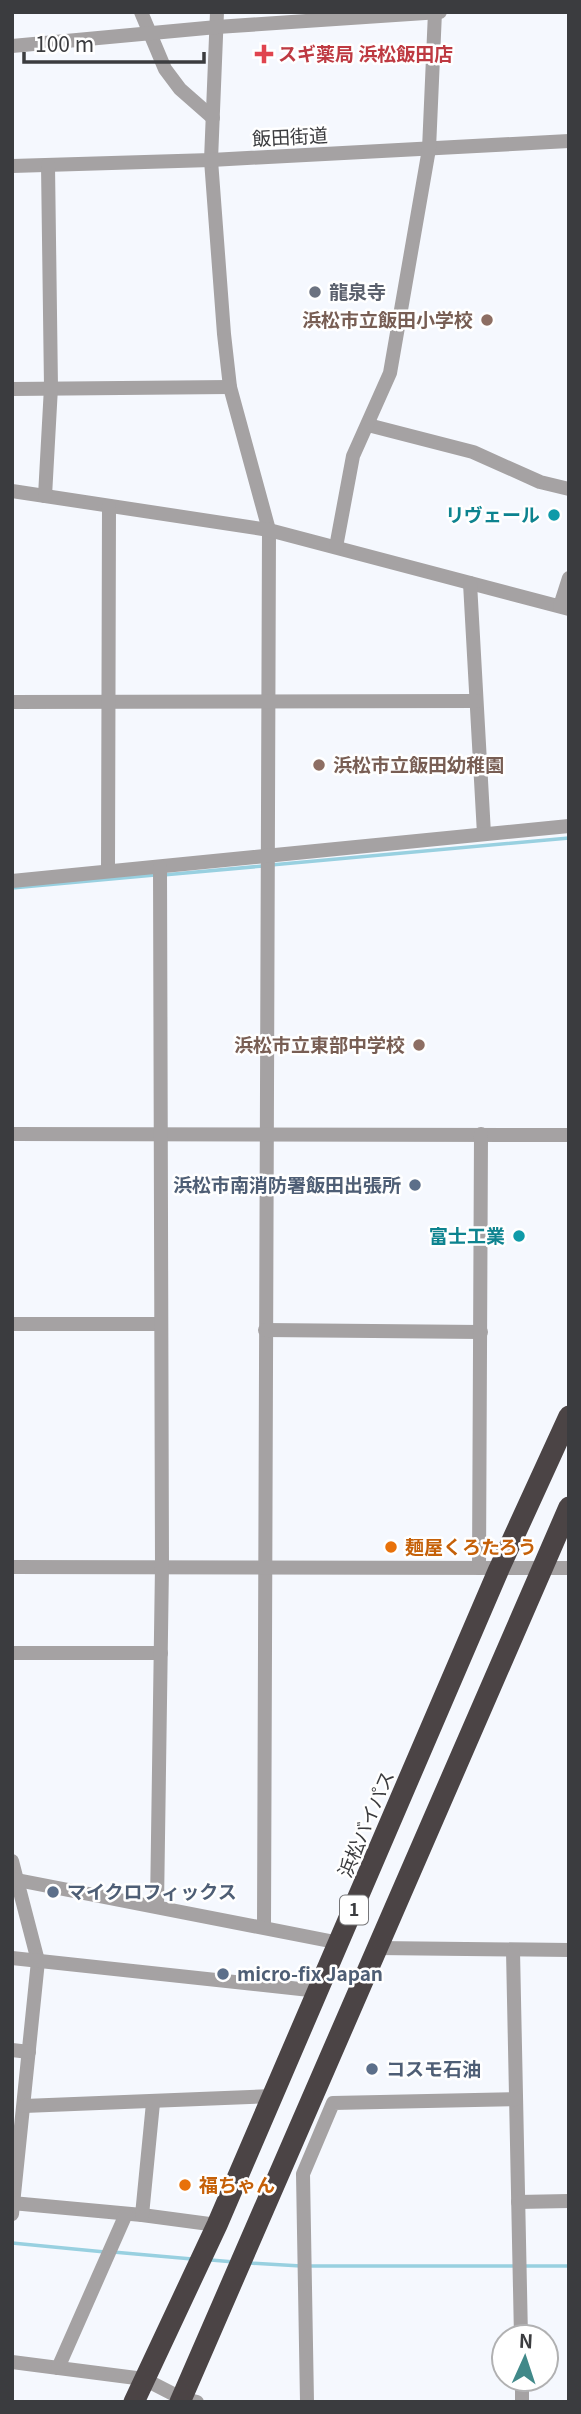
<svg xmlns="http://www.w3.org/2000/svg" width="581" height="2414" font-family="Georgia,'Noto Sans JP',serif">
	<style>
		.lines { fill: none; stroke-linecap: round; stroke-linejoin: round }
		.stream { stroke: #98d0e0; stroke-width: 3.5 }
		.minor { stroke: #a5a2a3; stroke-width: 14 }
		.highway { stroke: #4b4445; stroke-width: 21 }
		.health-dot { fill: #e0444e; stroke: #fff; stroke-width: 2.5 }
		.worship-dot { fill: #6b7280; stroke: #fff; stroke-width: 2.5 }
		.education-dot { fill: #8d6e63; stroke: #fff; stroke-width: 2.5 }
		.culture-dot { fill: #0f9aa8; stroke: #fff; stroke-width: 2.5 }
		.service-dot { fill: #5c6f8a; stroke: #fff; stroke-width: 2.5 }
		.food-dot { fill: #e8710a; stroke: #fff; stroke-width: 2.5 }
		.labels { text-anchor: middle; stroke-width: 5; stroke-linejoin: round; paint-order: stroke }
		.shield { fill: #fff; stroke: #767679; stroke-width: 2 }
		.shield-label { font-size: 18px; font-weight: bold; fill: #3b3c3f }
		.health-label { font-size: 19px; font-weight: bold; fill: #be3a42; stroke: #fff; text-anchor: start }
		.street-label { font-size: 19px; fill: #3b3c3f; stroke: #fff }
		.worship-label { font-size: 19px; font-weight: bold; fill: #5b616d; stroke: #fff; text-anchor: start }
		.education-label { font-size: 19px; font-weight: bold; fill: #785e54; stroke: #fff; text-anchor: end }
		.culture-label { font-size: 19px; font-weight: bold; fill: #0d838f; stroke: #fff; text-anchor: end }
		.service-label { font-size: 19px; font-weight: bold; fill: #4e5e75; stroke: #fff; text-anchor: start }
		.food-label { font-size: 19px; font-weight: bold; fill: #c56008; stroke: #fff; text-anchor: start }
	</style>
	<rect width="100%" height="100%" fill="#f5f8fe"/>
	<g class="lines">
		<g class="stream">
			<path d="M271,865L569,838"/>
			<path d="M163,875L263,866"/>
			<path d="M12,888L155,875"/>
			<path d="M12,2243L105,2252"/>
			<path d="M113,2252L192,2259"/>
			<path d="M211,2260L234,2262"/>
			<path d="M249,2263L301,2266"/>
			<path d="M308,2266H514"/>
			<path d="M522,2266H569"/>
		</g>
		<g class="minor">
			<path d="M141,12L165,69L180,89L213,118"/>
			<path d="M217,12L211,160L224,334L230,387L269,530L264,1926"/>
			<path d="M12,46L217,27L440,12"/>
			<path d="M12,166L211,160L569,141"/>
			<path d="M12,389L230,387"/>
			<path d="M368,425L473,452L540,482L569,489"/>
			<path d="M12,491L269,530L569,609"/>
			<path d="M45,496L51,387L48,165"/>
			<path d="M336,547L353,456L390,373L429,149L435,12"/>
			<path d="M470,583L484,834"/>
			<path d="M560,606L569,578"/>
			<path d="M12,702L476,701"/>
			<path d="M108,871L109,506"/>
			<path d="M12,881L569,826"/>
			<path d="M12,1134L569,1135"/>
			<path d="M12,1324H161"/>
			<path d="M265,1330L481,1332"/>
			<path d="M12,1567L569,1568"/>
			<path d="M479,1568L481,1134"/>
			<path d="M12,1653H161"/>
			<path d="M12,1861L38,1961L12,2214"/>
			<path d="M12,1879L340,1943"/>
			<path d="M157,1906L162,1566L160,867"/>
			<path d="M377,1948L569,1950"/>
			<path d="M513,1951L521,2337"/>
			<path d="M12,1958L319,1991"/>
			<path d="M12,2050L29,2052"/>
			<path d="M24,2106L273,2096"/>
			<path d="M518,2202L569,2201"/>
			<path d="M12,2203L142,2215L217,2225"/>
			<path d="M142,2215L153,2103"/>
			<path d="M12,2362L144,2379L181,2398L197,2402"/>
			<path d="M58,2368L126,2214"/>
			<path d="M522,2379V2402"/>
			<path d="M307,2402L303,2174L333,2103L516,2099"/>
		</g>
		<g class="highway">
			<path d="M134,2402L217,2225L499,1569L569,1416"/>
			<path d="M180,2402L569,1507"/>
		</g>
	</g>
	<path class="health-dot" d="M260.5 43.5h7v7h7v7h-7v7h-7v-7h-7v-7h7z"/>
	<circle class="worship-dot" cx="315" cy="292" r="7"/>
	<g class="education-dot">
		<circle cx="487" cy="320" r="7"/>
		<circle cx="319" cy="765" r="7"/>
		<circle cx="419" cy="1045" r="7"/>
	</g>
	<g class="culture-dot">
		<circle cx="554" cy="515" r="7"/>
		<circle cx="519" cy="1236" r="7"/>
	</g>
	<g class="service-dot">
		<circle cx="415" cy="1185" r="7"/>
		<circle cx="53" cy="1892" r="7"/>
		<circle cx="223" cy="1974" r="7"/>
		<circle cx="372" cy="2069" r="7"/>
	</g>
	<g class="food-dot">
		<circle cx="391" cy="1547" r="7"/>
		<circle cx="185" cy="2185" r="7"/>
	</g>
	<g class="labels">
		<rect class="shield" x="340" y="1895.5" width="28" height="29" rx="5"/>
		<g class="shield-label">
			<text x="354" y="1916">1</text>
		</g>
		<g class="health-label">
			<text x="278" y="61">スギ薬局 浜松飯田店</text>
		</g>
		<g class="street-label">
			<text transform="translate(290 137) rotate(-3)" y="7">飯田街道</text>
			<text transform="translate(366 1824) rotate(-67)" y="7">浜松バイパス</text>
		</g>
		<g class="worship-label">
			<text x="329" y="299">龍泉寺</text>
		</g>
		<g class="education-label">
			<text x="473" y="327">浜松市立飯田小学校</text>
			<text x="333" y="772" text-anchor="start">浜松市立飯田幼稚園</text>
			<text x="405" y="1052">浜松市立東部中学校</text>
		</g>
		<g class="culture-label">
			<text x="540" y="522">リヴェール</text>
			<text x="505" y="1243">富士工業</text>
		</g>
		<g class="service-label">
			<text x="401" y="1192" text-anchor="end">浜松市南消防署飯田出張所</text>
			<text x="67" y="1899">マイクロフィックス</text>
			<text x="237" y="1981">micro-fix Japan</text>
			<text x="386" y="2076">コスモ石油</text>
		</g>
		<g class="food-label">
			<text x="405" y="1554">麺屋くろたろう</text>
			<text x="199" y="2192">福ちゃん</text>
		</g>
	</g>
	<rect width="581" height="2414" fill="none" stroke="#3b3c3f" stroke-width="28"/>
	<g transform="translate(525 2358) rotate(3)"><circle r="33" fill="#ffffff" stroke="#b1b1b2" stroke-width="2"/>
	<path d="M0-5L12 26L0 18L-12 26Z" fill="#418989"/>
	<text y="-10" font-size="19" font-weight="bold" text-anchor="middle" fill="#3b3c3f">N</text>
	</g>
	<path d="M24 52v10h180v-10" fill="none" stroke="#3b3c3f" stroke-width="3.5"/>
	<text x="35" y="52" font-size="21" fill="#3b3c3f" stroke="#ffffff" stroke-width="5" paint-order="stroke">100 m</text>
</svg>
